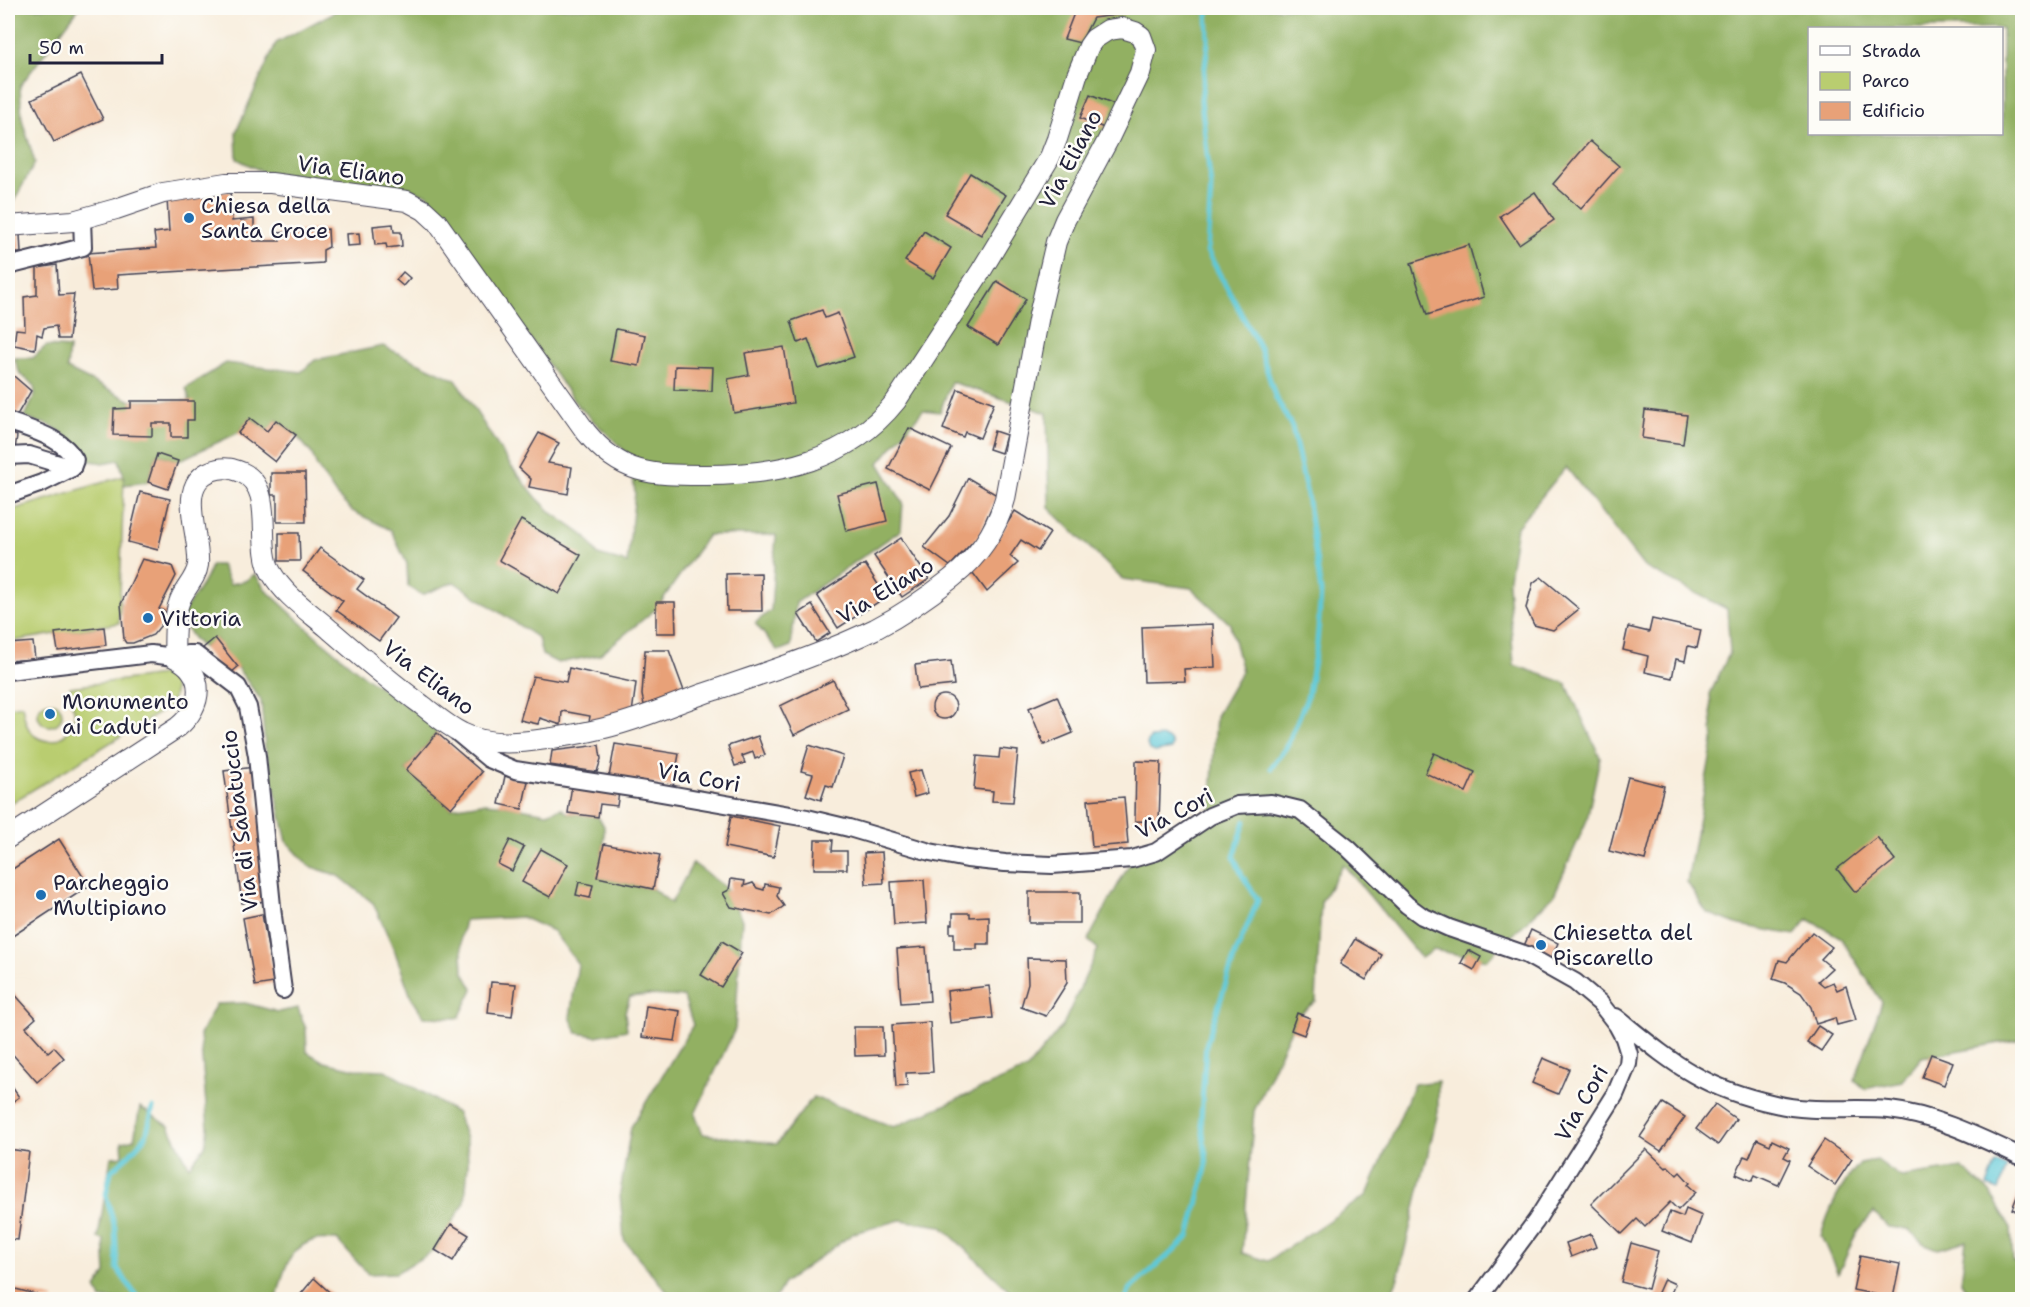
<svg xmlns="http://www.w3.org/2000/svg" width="2030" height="1307" font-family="'Shantell Sans',sans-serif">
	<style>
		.green { fill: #b9cd70; stroke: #6e7856; stroke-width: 1.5 }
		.forest { fill: #92b062; stroke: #5a694e; stroke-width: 1.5; fill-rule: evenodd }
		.water { fill: #5ec9d8; stroke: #40768a; stroke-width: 1.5 }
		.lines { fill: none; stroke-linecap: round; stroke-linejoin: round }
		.stream { stroke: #5ec9d8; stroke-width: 5 }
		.building { fill: #e8a178 }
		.minor-casing { stroke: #424053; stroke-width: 20 }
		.tertiary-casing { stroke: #424053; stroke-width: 22 }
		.minor { stroke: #fff; stroke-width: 16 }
		.tertiary { stroke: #fff; stroke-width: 20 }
		.poi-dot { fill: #1f6fb2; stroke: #fdfcf7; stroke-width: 2 }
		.labels { text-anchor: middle; stroke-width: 5; stroke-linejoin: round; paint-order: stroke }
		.street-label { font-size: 22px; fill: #22223b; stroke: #fdfcf7 }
		.poi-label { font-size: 22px; fill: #22223b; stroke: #fdfcf7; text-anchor: start }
	</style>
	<rect width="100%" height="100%" fill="#fdfcf7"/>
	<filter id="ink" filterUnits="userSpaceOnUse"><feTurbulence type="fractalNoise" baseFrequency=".0167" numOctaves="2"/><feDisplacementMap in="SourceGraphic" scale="12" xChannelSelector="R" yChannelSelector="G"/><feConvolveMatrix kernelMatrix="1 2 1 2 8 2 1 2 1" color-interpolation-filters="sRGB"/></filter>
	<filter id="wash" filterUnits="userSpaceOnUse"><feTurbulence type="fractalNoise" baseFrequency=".008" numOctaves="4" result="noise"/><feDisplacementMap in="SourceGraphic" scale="24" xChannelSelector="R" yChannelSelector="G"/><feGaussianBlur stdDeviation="1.35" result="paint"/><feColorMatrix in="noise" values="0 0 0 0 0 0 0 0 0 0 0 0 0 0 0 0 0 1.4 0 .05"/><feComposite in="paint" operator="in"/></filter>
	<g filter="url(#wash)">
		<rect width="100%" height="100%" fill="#f8eddc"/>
		<g class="green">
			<path d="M124,476L119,623L8,642V511Z"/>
			<path d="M162,675L172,680C176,689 174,699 169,707L8,805V704L10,707L22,705C24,713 24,722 29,729C47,758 91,727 68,698L70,687Z"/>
			<circle cx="50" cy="714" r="12"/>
		</g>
		<g class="forest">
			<path d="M8,8H79L20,86L22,119L35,163L10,208H8Z"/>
			<path d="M342,8H2022V1039L1922,1057L1902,1081L1865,1089L1855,1080L1882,1002L1840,937L1808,919L1795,935L1739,925L1707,913L1687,882L1713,742L1710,694L1730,652L1727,609L1644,567L1566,467L1517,527L1508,584L1514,665L1566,683L1600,757L1587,820L1554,895L1487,960L1433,950L1421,958L1343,864L1321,902L1316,1001L1297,1016L1254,1111L1242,1253L1268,1261L1367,1195L1414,1084L1438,1081V1112L1398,1278L1389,1299H1014L1011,1292L941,1226L900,1220L854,1233L784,1283L775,1299H673L624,1240L620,1193L631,1127L693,1025L684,997L649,995L630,997L625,1012L627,1030L596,1036L577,1033L570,1017L578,964L553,931L522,917L465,920L461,938L463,971L473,989L459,1018L424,1017L411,997L394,949L373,903L339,876L309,866L287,842L265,747L261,700L216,639L203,648C191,638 186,629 182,614C192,598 206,583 211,565H221L230,584L245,581L255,574L266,590L317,637L364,676L428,721L437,733L406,770L451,808L482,803L499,804L547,813L561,808L568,813L598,817L604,826V844L598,877L653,889L671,903L693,863L726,888L742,920L735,1029L695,1114L703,1134L777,1144L813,1097L894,1127L1027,1069L1063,1025L1098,949L1088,940L1132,859L1210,816L1216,716L1242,671L1230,624L1191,588L1122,579L1049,508L1047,413L951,382L940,412L923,410L879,463L903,503L901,530L796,603L791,646L778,651L755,623L771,610L776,535H708L656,609L599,655L558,663L542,655L538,638L454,582L422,595L408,586L407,564L391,530L352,511L336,495L317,467L312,454L296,435L277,420L267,431L250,418L238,433L178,461L157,454L148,482L124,485V476L119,460L103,463L85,460C80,447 64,432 51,426C41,421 33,424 25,416L35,395L34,385L20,374L14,358H33L46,346L69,348L67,369L131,401H190L186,388L226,363L301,372L315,360L383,346L456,380L510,465L537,498L552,513L586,537L598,555L627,563L635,493L630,456L577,405L428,195L403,187L263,172L237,159L236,132L276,43ZM1810,28H2002V134H1810Z"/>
			<path d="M245,1003L278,1012L298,1008L306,1029L307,1052L324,1062L355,1069L385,1070L457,1113L467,1142L468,1163L465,1202L435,1250L396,1273L368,1274L337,1240C329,1240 319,1238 312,1241C287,1249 282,1276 277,1299H101L96,1288L106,1273L104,1240L98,1238L111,1157L123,1156L122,1142L134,1139L140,1107L169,1126L189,1166L205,1146L208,1128L200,1035L216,1004Z"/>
			<path d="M1877,1160L1901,1177L1962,1168L1990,1192L2011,1228L2013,1261L2022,1267V1299H1972L1961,1282L1966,1241L1938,1249L1923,1243L1908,1229L1888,1227L1874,1212L1857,1232L1838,1274L1821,1236C1829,1208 1841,1185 1860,1163Z"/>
		</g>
		<g class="water">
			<path d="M1163,737L1170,740L1172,745L1171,749L1155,752L1149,750L1147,744L1150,738Z"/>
			<path d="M1996,1163L2007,1167L1999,1190L1987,1186Z"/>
		</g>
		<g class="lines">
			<g class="stream">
				<path d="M1207,8L1208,42L1201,100L1211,187L1207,251L1260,348L1275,396L1292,427L1307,495L1321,592L1317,644L1307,698L1287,746L1271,768"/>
				<path d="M139,1300L117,1268L115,1228L106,1195L111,1171L129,1155L146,1136L153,1108"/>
				<path d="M1126,1300L1129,1290L1189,1237L1207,1164L1201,1118L1206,1045L1235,955L1258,900L1242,875L1234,857L1245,821"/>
			</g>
		</g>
		<g id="blocks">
			<g class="building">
				<path d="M1076,8H1132L1124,14L1093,18L1080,43L1064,39Z"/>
				<path d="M81,75L103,119L54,142L32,99Z"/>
				<path d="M1090,95L1114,105L1104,128L1080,118Z"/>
				<path d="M1590,141L1619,166L1581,209L1553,184Z"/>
				<path d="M970,173L1006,195L981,235L945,214Z"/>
				<path d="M230,191L232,221L254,219V241H280L279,233L328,229L329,247L323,250V263L117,275L118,289L92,291L88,253L156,248L154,233L169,231L167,199Z"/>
				<path d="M1535,192L1554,220L1519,244L1500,216Z"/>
				<path d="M393,224L394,232H401L402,246L387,248L386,244L375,245L373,226Z"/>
				<path d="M924,231L951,248L933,278L905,261Z"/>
				<path d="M359,233L360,245L347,246L346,234Z"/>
				<path d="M8,234H20L21,253H8Z"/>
				<path d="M1469,245L1484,297L1427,315L1411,263Z"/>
				<path d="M57,265L59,295L74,294L69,339H58L56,326L44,328L42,336L37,334L35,349L14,345L16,329L25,330L24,297L37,295V268Z"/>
				<path d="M403,272L410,278L403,286L396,280Z"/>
				<path d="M997,281L1026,299L998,345L968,327Z"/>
				<path d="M822,310L825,318L838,313L854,357L819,369L808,339L798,343L791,321Z"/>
				<path d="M616,329L645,335L639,366L610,361Z"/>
				<path d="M784,347L793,403L734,413L728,379L749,375L745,353Z"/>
				<path d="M675,366L713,367L712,391L674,390Z"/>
				<path d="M8,371L31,391L17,415L8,411Z"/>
				<path d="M958,389L994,403L980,438L965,432L963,437L943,429Z"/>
				<path d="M131,401H194V420H187V437H171V423H152V436L113,435L114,409L131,408Z"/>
				<path d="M1645,410L1687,415L1683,444L1642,438Z"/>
				<path d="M250,418L267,431L276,420L296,435L275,462L238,433Z"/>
				<path d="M909,428L951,448L930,490L888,469Z"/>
				<path d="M994,431L1006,435L1001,453L989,449Z"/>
				<path d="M8,432L17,436L15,449H8Z"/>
				<path d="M539,433L559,443L548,463L572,467L568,494L529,487L531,479L519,468Z"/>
				<path d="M157,454L178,461L168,489L148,482Z"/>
				<path d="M271,473H305L306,522H277V495H271Z"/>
				<path d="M968,478L997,495L979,535L950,566L924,547L949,516Z"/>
				<path d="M878,484L887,521L846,531L837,494Z"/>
				<path d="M140,492L170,499L158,550L128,542Z"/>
				<path d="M1015,511L1050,533L1038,551L1021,540L1010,556L1018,563L987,592L970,569L998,538Z"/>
				<path d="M521,520L581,555L559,594L499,560Z"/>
				<path d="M279,533H299L300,561H279Z"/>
				<path d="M901,538L929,579L902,597L874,556Z"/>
				<path d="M320,548L364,580L357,589L396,618L379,641L336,610L343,601L303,571Z"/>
				<path d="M142,559L172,566L176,576L159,609L170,614L153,635L133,643H126L124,640L121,604Z"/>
				<path d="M865,564L886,597L838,628L817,595Z"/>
				<path d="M761,573L762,611H727L726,574Z"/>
				<path d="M1541,577L1579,609L1553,630L1534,625L1526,608L1533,583Z"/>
				<path d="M656,602H675L676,633H656Z"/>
				<path d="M812,605L830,633L816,642L798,614Z"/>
				<path d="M1652,619L1701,630L1697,648L1688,646L1685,661L1676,659L1672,678L1645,672L1648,656L1623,650L1628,627L1649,632Z"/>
				<path d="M1213,624L1215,667L1184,669L1185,681L1144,682L1142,627Z"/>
				<path d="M104,627L106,645L58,651L55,633Z"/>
				<path d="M215,638L238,667L226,677L203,648Z"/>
				<path d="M33,642L35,659L8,661V644Z"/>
				<path d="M645,650H669L684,691L644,705L642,695Z"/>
				<path d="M951,661L954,685L918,689L915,665Z"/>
				<path d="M569,668L636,683L632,713L589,722L590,716L562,711L561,725L540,718L538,724L520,720L533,676L566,682Z"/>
				<path d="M833,680L848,709L794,735L780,706Z"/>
				<circle cx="944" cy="707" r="12"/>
				<path d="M1057,696L1073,733L1044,745L1029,708Z"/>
				<path d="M437,733L482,772L451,808L406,770Z"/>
				<path d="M758,736L765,755L755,759L753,752L742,756L745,763L735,766L728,746Z"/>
				<path d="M615,744L679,754L673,787L609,777Z"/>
				<path d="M599,745L601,759L597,772L550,765L552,751Z"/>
				<path d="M809,745L843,756L833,787L826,785L821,800L806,795L813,774L801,771Z"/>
				<path d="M1000,749L1018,751L1013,802L992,801L993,791L974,789L977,756L999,758Z"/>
				<path d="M1434,753L1475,772L1466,792L1425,773Z"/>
				<path d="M1136,761L1161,762L1159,822L1135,821Z"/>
				<path d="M254,767L269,901L242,903L224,771Z"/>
				<path d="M921,770L928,793L914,797L908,773Z"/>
				<path d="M505,776L528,781L522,809L499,804Z"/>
				<path d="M1628,777L1664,786L1645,860L1609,851Z"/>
				<path d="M572,784L619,792L617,806L600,804L598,817L568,813Z"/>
				<path d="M1124,797L1128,844L1092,847L1088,800Z"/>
				<path d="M731,816L780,826L774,857L725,847Z"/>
				<path d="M1877,837L1895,860L1855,892L1837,869Z"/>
				<path d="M59,839L89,886L8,939V872Z"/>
				<path d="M510,840L524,847L512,871L498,864Z"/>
				<path d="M815,840H833L832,851H847V869H814Z"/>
				<path d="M604,844L660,855L653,889L597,877Z"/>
				<path d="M541,849L568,864L550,897L522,882Z"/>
				<path d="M882,852L884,883L866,884L864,853Z"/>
				<path d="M731,879L745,881L744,886L753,883L757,888L764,890L765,884L779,887L777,896L784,906L771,915L731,907L723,893L729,890Z"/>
				<path d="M924,880L927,923L894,925L891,882Z"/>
				<path d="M579,882L593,885L590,898L576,895Z"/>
				<rect x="1029" y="892" width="51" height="31"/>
				<path d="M953,913H970V917L989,916V944H977V949H954V933H950V924H953Z"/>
				<path d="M262,914L274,983L255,986L243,918Z"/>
				<path d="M1531,930L1558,943L1551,959L1524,946Z"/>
				<path d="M1812,932L1832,947L1821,959L1832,968L1818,981L1824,986L1833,982L1837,990L1846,986L1856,1020L1837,1025L1835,1018L1816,1024L1811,1007L1801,993L1785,983L1773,979L1779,960L1787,962Z"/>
				<path d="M1355,939L1381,954L1366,980L1340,964Z"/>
				<path d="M722,941L742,953L721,987L701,975Z"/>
				<path d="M926,947L930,1001L901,1003L897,949Z"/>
				<path d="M1468,950L1481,957L1474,970L1461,963Z"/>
				<path d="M1027,958L1066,959L1067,983L1046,1016L1021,1007L1028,983Z"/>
				<path d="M491,982L516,984L512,1016L488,1013Z"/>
				<path d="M989,986L993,1018L950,1023L947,991Z"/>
				<path d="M11,990L36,1018L26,1027L48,1052L54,1047L64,1058L37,1082L8,1049V993Z"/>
				<path d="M646,1006L680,1011L675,1041L642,1037Z"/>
				<path d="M1297,1013L1310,1018L1304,1035L1291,1030Z"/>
				<path d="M930,1022L933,1072L906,1073L907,1086L896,1087L892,1025Z"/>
				<path d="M1818,1026L1832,1035L1821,1051L1807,1042Z"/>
				<path d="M854,1027H883L884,1055L855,1056Z"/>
				<path d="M1931,1054L1953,1062L1944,1085L1922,1077Z"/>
				<path d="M1543,1058L1569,1069L1558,1094L1532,1083Z"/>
				<path d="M8,1081L19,1097L8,1105Z"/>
				<path d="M1663,1103L1685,1117L1661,1151L1640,1137Z"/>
				<path d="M1715,1104L1736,1119L1718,1145L1696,1129Z"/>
				<path d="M1757,1139L1770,1145L1772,1140L1789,1148L1784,1157L1790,1160L1778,1185L1755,1175L1752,1181L1736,1174L1744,1156L1749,1158Z"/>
				<path d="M1824,1140L1852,1159L1835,1185L1807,1166Z"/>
				<path d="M8,1149L29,1152L18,1240L8,1239Z"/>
				<path d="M1646,1149L1666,1168L1668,1166L1677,1175L1680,1172L1690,1183L1688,1185L1696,1192L1678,1210L1670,1202L1645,1227L1637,1219L1622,1234L1591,1204Z"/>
				<path d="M2022,1184V1213L2012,1209Z"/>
				<path d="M1686,1209L1702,1216L1692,1243L1662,1231L1670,1212L1683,1217Z"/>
				<path d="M451,1224L469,1235L453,1261L435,1250Z"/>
				<path d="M1591,1234L1596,1247L1571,1257L1566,1243Z"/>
				<path d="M1631,1243L1658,1251L1648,1289L1621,1282Z"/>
				<path d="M1860,1256L1900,1264L1893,1298L1853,1290Z"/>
				<path d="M314,1278L338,1300H296Z"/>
				<path d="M1664,1279L1675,1284L1668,1300L1656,1297Z"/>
				<path d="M8,1287L54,1299V1300H8Z"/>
			</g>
		</g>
	</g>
	<g filter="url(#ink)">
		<use href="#blocks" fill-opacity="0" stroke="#424053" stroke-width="1.5"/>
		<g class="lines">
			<defs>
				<g id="minor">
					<path d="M8,266L83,247L82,219"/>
					<path d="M8,421C30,430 63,437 75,460L72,468"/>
					<path d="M8,456L29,455L72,468"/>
					<path d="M8,495L42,483L72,468"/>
					<path d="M8,671L151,654L174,657L188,654H195L238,687L248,707L257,756L273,916L283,990"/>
					<path d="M459,734L489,759L515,770L645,790L807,818L849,828L930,852L967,859L1005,863L1052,865L1132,859L1156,852L1210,816L1237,805L1271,803L1300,810L1348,848L1407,905L1422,916L1449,928L1527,955L1575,982L1600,1003L1617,1025L1624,1038L1629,1054L1628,1064L1615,1095L1536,1221L1477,1300"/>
					<path d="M1616,1017C1641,1037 1665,1058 1693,1074C1717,1088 1748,1098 1775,1104C1812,1113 1851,1107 1889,1110C1935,1115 1981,1138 2022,1157"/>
				</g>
				<path id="tertiary" d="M8,226L73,221L116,209L163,193L226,183H271L407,201L424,210L437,222L586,432C622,476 653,475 706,475C779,475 848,461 896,401L981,271L1050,157L1057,139L1077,75L1089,46L1094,39L1108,30L1122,28L1135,32L1141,36L1146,50L1140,73L1108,140L1065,220L1056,242L1039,315L1005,499C996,532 978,557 952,578C928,597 902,615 875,629C824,654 770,671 715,690C686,699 658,712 629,721C602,730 574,735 546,739C518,743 488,746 462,733C447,726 435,715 422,705C389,681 358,654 328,628C308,611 284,595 271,572C255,544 277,488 241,472C233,469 227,467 218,469C172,479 201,535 198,565C196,580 183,589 179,603C173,619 175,640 174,657C207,673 203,706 178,727L8,838"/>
			</defs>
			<use href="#minor" class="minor-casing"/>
			<use href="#tertiary" class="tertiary-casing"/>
			<use href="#minor" class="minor"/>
			<use href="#tertiary" class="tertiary"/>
		</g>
	</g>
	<g class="poi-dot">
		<circle cx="189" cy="218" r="6"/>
		<circle cx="148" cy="618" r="6"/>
		<circle cx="50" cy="714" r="6"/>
		<circle cx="41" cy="895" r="6"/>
		<circle cx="1541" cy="945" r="6"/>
	</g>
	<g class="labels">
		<g class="street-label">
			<text transform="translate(1070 159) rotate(-62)" y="8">Via Eliano</text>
			<text transform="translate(351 170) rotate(8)" y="8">Via Eliano</text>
			<text transform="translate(885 590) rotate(-31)" y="8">Via Eliano</text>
			<text transform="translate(429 677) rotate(37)" y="8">Via Eliano</text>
			<text transform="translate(699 777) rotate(10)" y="8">Via Cori</text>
			<text transform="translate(1174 813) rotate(-28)" y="8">Via Cori</text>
			<text transform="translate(239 821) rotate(-97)" y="8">Via di Sabatuccio</text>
			<text transform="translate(1581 1103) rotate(-60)" y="8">Via Cori</text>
		</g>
		<g class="poi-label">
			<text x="201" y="213">Chiesa della<tspan x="201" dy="25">Santa Croce</tspan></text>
			<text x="160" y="626">Vittoria</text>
			<text x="62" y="709">Monumento<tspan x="62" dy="25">ai Caduti</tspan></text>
			<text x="53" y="890">Parcheggio<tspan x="53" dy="25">Multipiano</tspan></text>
			<text x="1553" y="940">Chiesetta del<tspan x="1553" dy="25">Piscarello</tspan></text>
		</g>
	</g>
	<rect width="2030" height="1307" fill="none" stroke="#fdfcf7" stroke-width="30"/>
	<rect x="1808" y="27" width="195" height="108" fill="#fdfcf7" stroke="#a5a5ac" stroke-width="1.5"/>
	<rect x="1820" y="46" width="30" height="9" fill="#ffffff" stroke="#a5a5ac" stroke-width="1.5"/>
	<text x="1862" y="57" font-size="18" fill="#22223b">Strada</text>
	<rect x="1820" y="72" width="30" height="18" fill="#b9cd70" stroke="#a5a5ac" stroke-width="1.5"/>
	<text x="1862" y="87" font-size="18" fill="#22223b">Parco</text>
	<rect x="1820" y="102" width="30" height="18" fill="#e8a178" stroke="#a5a5ac" stroke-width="1.5"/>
	<text x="1862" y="117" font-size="18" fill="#22223b">Edificio</text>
	<path d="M30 54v9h132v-9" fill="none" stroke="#22223b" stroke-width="3"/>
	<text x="39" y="54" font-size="18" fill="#22223b" stroke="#fdfcf7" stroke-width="4.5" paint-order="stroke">50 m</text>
</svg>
